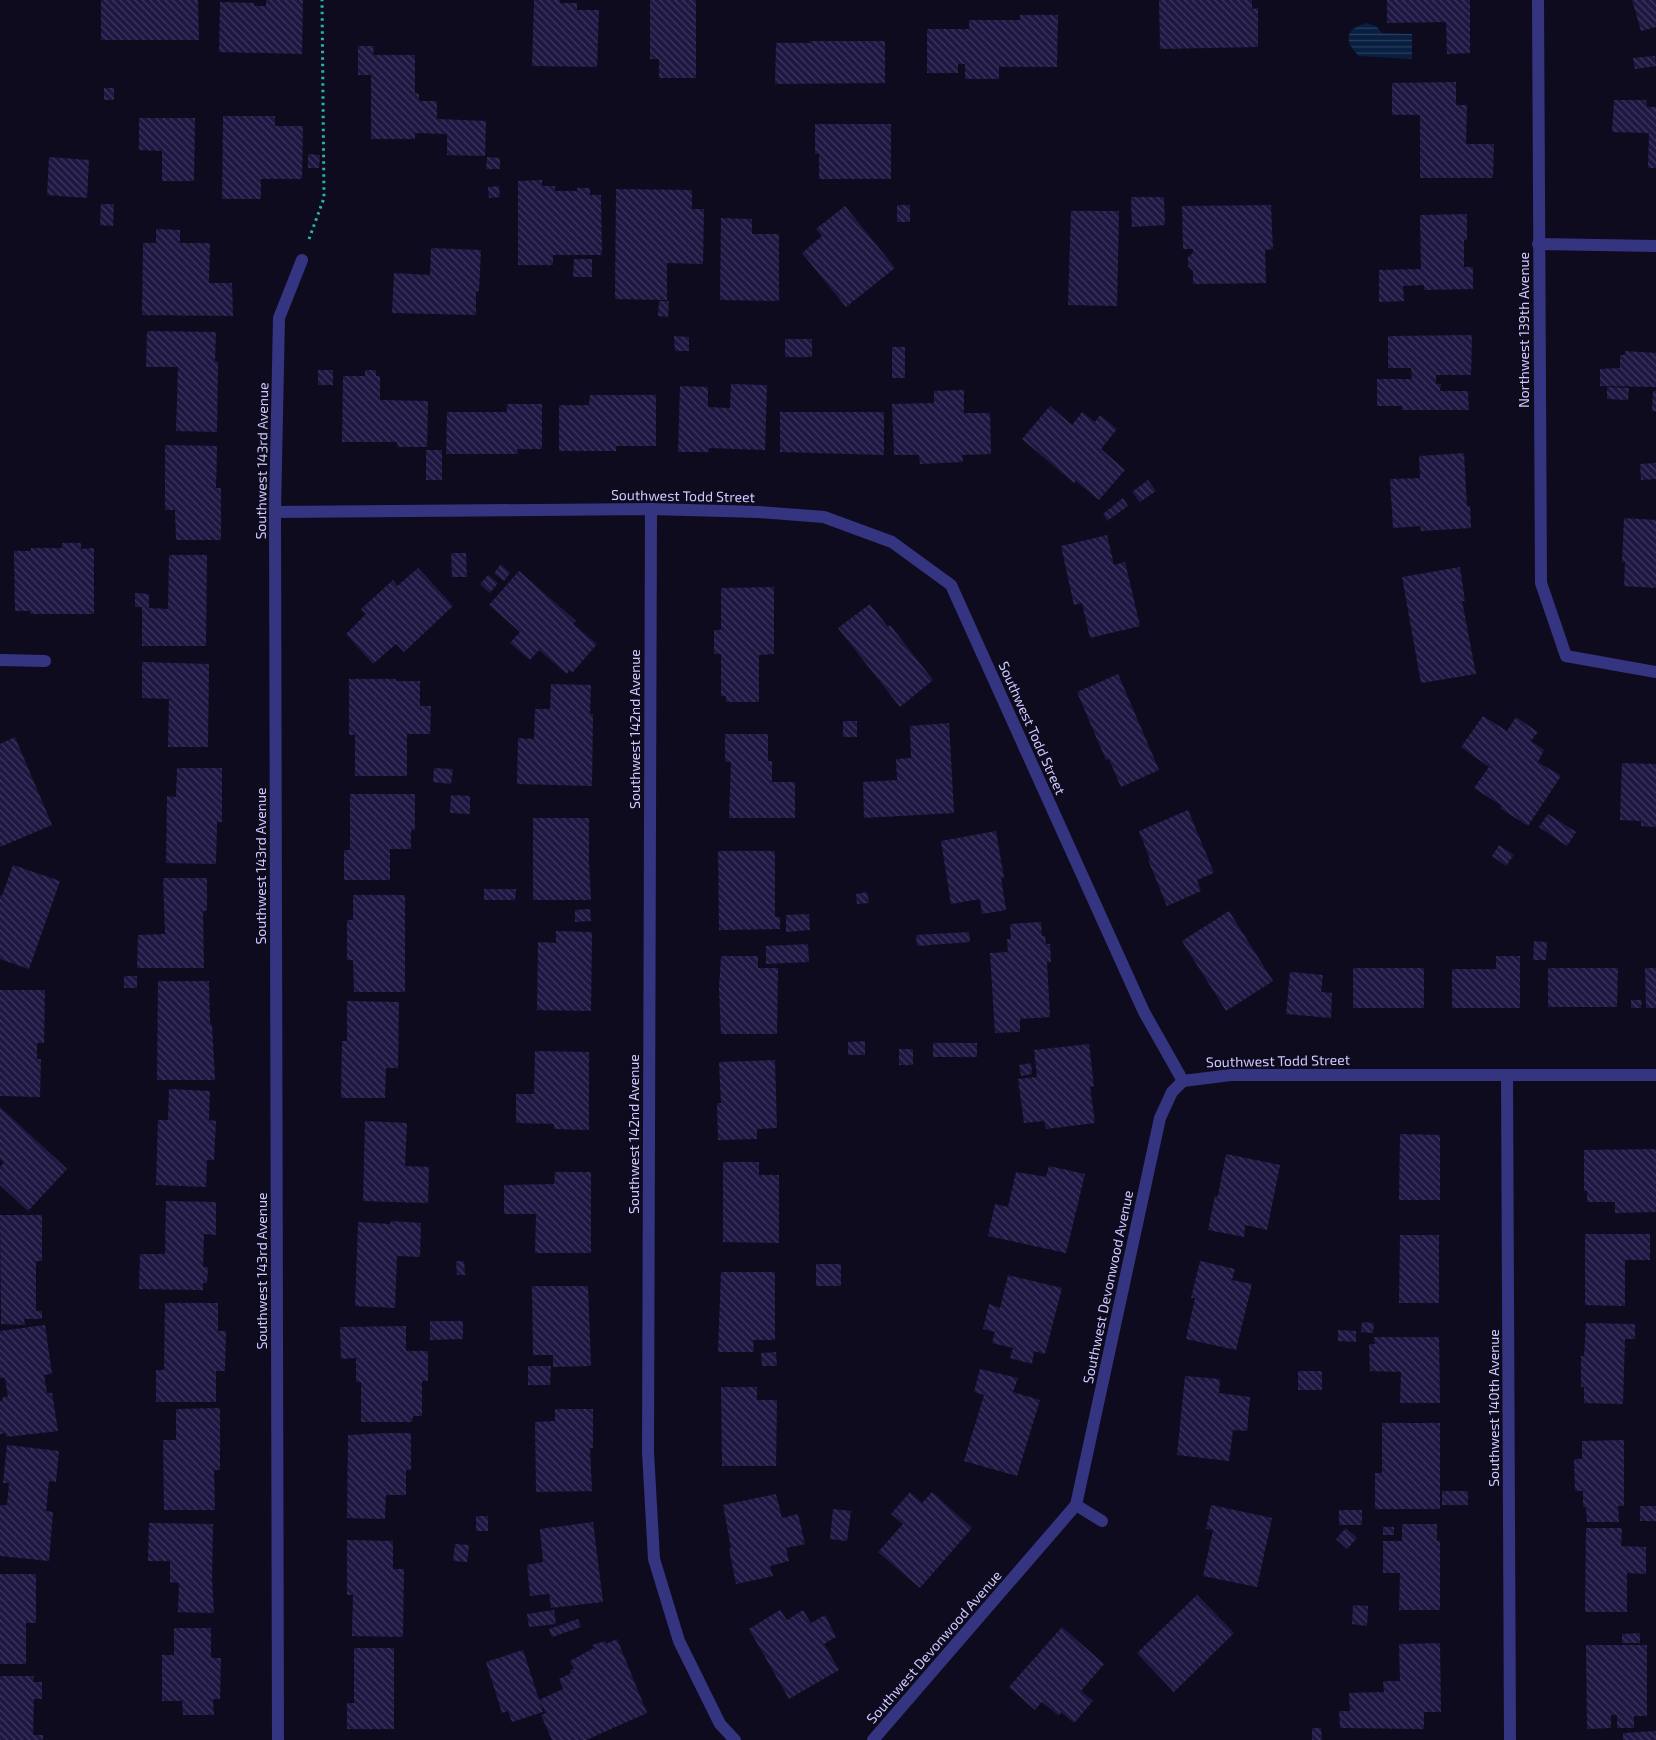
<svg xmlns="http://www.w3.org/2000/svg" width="1656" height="1740" font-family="'Exo 2',sans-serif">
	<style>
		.water { fill: url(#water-rules) }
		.building { fill: url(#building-back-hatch) }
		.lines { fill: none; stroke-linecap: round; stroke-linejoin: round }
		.path { stroke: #28b5a8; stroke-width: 3; stroke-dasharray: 2.5 4; stroke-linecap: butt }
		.minor { stroke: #353480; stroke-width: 12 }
		.labels { text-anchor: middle; stroke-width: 4.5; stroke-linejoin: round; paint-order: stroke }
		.street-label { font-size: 14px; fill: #cec9ff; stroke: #0e0b1f }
	</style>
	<defs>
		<pattern id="water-rules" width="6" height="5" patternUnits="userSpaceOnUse" patternTransform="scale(1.25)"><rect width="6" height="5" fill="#091f41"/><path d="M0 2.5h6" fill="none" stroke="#2c3e5e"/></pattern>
		<pattern id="building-back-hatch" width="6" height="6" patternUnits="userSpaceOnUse" patternTransform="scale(1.25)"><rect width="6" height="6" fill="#1e1741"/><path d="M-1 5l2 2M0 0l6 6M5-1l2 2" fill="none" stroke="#3e375e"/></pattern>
	</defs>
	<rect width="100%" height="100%" fill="#0e0b1f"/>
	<path class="water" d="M1367,23L1376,26L1382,33L1412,34V59L1359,56C1343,40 1345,29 1367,23Z"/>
	<g class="building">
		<path d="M101,0H198L199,40H101Z"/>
		<path d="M266,0H303L302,54L219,52L220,2L254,3V6H266Z"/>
		<path d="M534,0H560V3H577V10H599L597,67L532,66Z"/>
		<path d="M650,0H696V78H659V59H650Z"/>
		<path d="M1159,0H1252V9L1258,8V47L1160,49Z"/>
		<path d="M1387,0H1470V53L1447,54L1446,22L1387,23Z"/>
		<path d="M1632,0H1656V27L1641,31Z"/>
		<path d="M1020,15H1058L1057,67H999V79H965V64H958V73H927V29H969V20H1020Z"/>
		<path d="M809,41H885V83L775,84L776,43H811Z"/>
		<path d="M358,46H374L373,55H415V93L419,94V101H437V119L486,121L485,156L447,155V134L415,133V139H371V75H358Z"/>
		<path d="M1655,56L1656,66L1635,69L1633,58Z"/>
		<path d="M1456,82V105H1467L1466,144H1494L1493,178H1420V115H1392V83Z"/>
		<rect x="104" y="88" width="10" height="12"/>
		<path d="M1614,100H1646L1647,107H1656V168H1648L1649,133L1612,132Z"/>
		<path d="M223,116H275V126H303L302,179H261V199H222Z"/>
		<path d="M139,118H195L194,181H162V151L139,150Z"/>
		<path d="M815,124H891V179H819V154H815Z"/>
		<path d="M308,154L320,155L319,168H308Z"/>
		<path d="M49,157L89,160L87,198L47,195Z"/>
		<path d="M487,157L500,158V169H486Z"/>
		<path d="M542,180V186H555V191H577V188H590V195H601L602,255H553V265H518V181Z"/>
		<path d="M499,186L500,197L489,198L488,187Z"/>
		<path d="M616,189L692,190V209H704L703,264L667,263V300L615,299Z"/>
		<path d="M1131,197H1164L1165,225L1132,227Z"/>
		<path d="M101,204H114L113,226L100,225Z"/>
		<rect x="897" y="205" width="13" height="17"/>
		<path d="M1271,205L1273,249L1265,250L1266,283L1193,284V271L1188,266V257L1193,253V249H1183L1182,206Z"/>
		<path d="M845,206L895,268L846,307L802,253L822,236L816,229Z"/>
		<path d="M1071,211H1119L1117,306L1068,305Z"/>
		<path d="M1467,214V240H1464V267H1473V289L1424,290V285L1403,286L1404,301L1379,302V270L1421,269L1420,215Z"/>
		<path d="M721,218L752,219V234H779V301L720,300Z"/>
		<path d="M156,229L180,230V243H210L209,283H232L233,316L142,315L143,243H156Z"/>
		<path d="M431,248L481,250L479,291L476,292V315L392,313L394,273L430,275Z"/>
		<path d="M574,259H592V277H573Z"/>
		<path d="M659,301H669L668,317L658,316Z"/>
		<path d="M147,331L216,332L215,361L218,362L217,432L176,431L178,367H146Z"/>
		<path d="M1472,335L1471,375H1436V384H1441L1440,391H1468L1469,410H1402V406H1377V379H1412L1411,368H1388V336Z"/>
		<path d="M674,336L689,337V351H675Z"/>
		<rect x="785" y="339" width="27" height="18"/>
		<rect x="892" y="347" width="13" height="31"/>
		<path d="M1625,351L1656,353V387L1600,386V369L1620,368V355H1625Z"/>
		<rect x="318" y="370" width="15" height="15"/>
		<path d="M365,370H376V376H380V400L428,401L427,447H398L397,442H342L343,376H365Z"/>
		<path d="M731,384L767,385L765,450L709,448V452H678L680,386L708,387V407L730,408Z"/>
		<path d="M1607,387L1629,388L1628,400L1607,399Z"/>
		<path d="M964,390V413H990L991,454L962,455L963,462L920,464L919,455H894L892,404L934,403V391Z"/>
		<path d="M1653,391H1656V411H1652Z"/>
		<path d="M590,395H656V446H616V451H559V405H589Z"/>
		<path d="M507,404H542V449H517L518,454H446L447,412H507Z"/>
		<path d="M1050,406L1072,425L1082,412L1095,422L1100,415L1117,429L1101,449L1125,470L1099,500L1076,481L1074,483L1022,439Z"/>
		<path d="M780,412H884V455L780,452Z"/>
		<path d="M165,445L217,446L216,488H221V540H176L175,510H165Z"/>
		<rect x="426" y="450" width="16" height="30"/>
		<path d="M1464,453L1467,506H1470L1471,528L1421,531L1420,526L1393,528L1390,479L1420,478L1419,456Z"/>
		<path d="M1656,463V479L1641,480L1640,464Z"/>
		<path d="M1148,480L1156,491L1140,502L1132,492Z"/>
		<path d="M1123,498L1128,506L1107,521L1103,514Z"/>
		<path d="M1624,518L1656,520V588L1624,586L1625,562H1622Z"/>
		<path d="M1107,535L1114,565L1125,562L1140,626L1090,638L1082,603L1074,605L1061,546Z"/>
		<path d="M62,543H81V549L94,548V614H30V611H15L14,551H31V548H62Z"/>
		<path d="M451,553H466L467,577H452Z"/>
		<path d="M169,555H207L206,646H142V607H135V593L149,594V608L168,609Z"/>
		<path d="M501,564L510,573L504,581L494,573Z"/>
		<path d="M1460,567L1465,601H1462L1476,674L1421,683L1402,577Z"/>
		<path d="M418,568L453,606L404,652L396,644L373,664L346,634L366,614L361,609L393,580L397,586Z"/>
		<path d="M519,571L576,621L573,624L597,644L572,673L569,670L567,674L539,650L530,660L510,643L520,632L489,605Z"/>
		<path d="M488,575L498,583L490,593L480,584Z"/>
		<path d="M774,587V654L759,655V702H726V696H721V654H714V630H721V588Z"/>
		<path d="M870,604L888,627L890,625L933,680L900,707L838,628Z"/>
		<path d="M142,662L209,664L208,747H168L169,699L142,698Z"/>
		<path d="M1118,674L1159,770L1121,787L1109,759L1106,760L1077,692Z"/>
		<path d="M349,679H396V681H420V706H431L430,734H407V776H355V735H349Z"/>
		<path d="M551,684L591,685L590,714H593L592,786L517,784L518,738L534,739L535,709H550Z"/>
		<path d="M1483,716L1507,731L1516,717L1538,732L1531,741L1544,750L1538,762L1561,776L1528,826L1500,808L1502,806L1474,788L1489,767L1461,747Z"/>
		<rect x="843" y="721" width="14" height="16"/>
		<path d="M949,723L954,813L864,818L863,782L897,780L896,759L911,758L910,726Z"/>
		<path d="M725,734H768V761H772V782H795V818H729L731,762H725Z"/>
		<path d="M15,737L52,825L0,847V744Z"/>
		<path d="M1622,763L1656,764V827L1641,826V821L1620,820Z"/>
		<path d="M177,768H222V822H217L216,864L166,863L167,796L176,797Z"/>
		<path d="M434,768L453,769L451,784L433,782Z"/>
		<path d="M350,794H415V830H411V849H390V880H344V850H350Z"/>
		<path d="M451,795L470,796V814L450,813Z"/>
		<path d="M1188,810L1214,873L1197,880L1201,891L1167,906L1148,860L1150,859L1139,831Z"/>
		<path d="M1548,814L1576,832L1567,846L1539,827Z"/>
		<path d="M533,818H589V863L591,900H533Z"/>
		<path d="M996,831L1004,878H1001L1006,910L982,914L980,899L951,904L941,841Z"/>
		<path d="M1499,845L1514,855L1506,866L1492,856Z"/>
		<path d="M718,851H775V917H780V929L719,930Z"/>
		<path d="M13,865L60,881L29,969L0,959V895L2,896Z"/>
		<path d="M163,878H207V910L203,912L204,968H137L138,935L165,934Z"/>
		<path d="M484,889H516L515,900H484Z"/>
		<path d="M867,892L869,903L857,904L856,894Z"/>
		<path d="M353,895H405V992H354L353,960H347V920H353Z"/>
		<path d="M590,909L591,921L575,922V910Z"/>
		<path d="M1229,911L1273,981L1226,1011L1182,941Z"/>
		<path d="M809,914L810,930L786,932V915Z"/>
		<path d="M1041,922L1042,936H1045L1046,944H1050L1051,962H1047L1050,1017L1020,1019V1032L995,1033L990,953L1008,952L1007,939H1011L1010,924Z"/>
		<path d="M556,931L592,932L591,1011L537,1010L538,942L556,943Z"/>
		<path d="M969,932L970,942L917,946L916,935Z"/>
		<path d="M1534,941L1547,942L1546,960H1533Z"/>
		<path d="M808,944L809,962L766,964V946Z"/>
		<path d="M721,956H758V968H778L777,1034H721L719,989Z"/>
		<path d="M1496,956H1520V1008H1452V969H1496Z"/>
		<rect x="1353" y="968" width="71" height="40"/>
		<path d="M1548,968H1618L1617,1007H1548Z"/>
		<path d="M1645,968H1656V1008H1646Z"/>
		<path d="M1290,972L1323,975L1321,992L1332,993L1331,1018L1286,1014Z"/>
		<rect x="124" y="976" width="13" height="12"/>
		<path d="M158,981H209L210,1024H212L215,1080H157Z"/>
		<path d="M0,990H45L44,1043H37V1059H41L40,1097L0,1096Z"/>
		<path d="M1631,1000H1642L1641,1008H1631Z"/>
		<path d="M347,1001L399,1002L398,1068H386L385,1098H341L342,1041H347Z"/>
		<path d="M865,1041V1055H848V1042Z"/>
		<rect x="933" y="1043" width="44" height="14"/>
		<path d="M1089,1044L1094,1086L1090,1087L1095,1123L1046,1129L1044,1121L1024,1123L1018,1079L1037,1077L1034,1050Z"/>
		<rect x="899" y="1049" width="14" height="16"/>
		<path d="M535,1051L589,1052V1130L554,1129V1124L516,1123V1094H534Z"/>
		<path d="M775,1060L777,1128L757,1129V1139L718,1140L717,1103H721L719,1062Z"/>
		<path d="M1031,1063L1032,1074L1021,1076L1019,1065Z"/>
		<path d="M169,1089L210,1091L209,1120L216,1121L214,1160H207L206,1187L156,1185L158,1120H168Z"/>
		<path d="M0,1107L67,1169L28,1211L0,1185V1167L4,1163L0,1159Z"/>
		<path d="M365,1121L407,1123L405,1166L429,1167L428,1203L363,1201Z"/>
		<path d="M1400,1134L1440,1135V1200H1399Z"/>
		<path d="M1656,1149V1212L1615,1213V1202H1587V1191H1584V1150Z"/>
		<path d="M1226,1154L1280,1165L1267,1230L1245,1225L1244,1237L1208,1230L1215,1196H1218Z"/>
		<path d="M723,1162H759V1175H779V1243L723,1242Z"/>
		<path d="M1049,1166L1085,1174L1066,1253L988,1236L995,1204L1008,1207L1016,1172L1046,1177Z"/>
		<path d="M555,1172H591V1253H535L536,1214H504V1185L554,1184Z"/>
		<path d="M166,1201L216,1202V1235L204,1234L203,1267H208L207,1283H203V1290L139,1289L140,1254H165Z"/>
		<path d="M0,1215H42V1261H36V1311H42V1319H24L25,1325L1,1324Z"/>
		<path d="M391,1221L421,1223L420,1257L397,1256L395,1308L355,1306L358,1222L390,1224Z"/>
		<path d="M1585,1234H1650V1260H1625V1306L1585,1305Z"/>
		<path d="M1400,1235H1439V1303H1399Z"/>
		<path d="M456,1261H464L465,1275H457Z"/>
		<path d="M1200,1261L1235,1269L1232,1280L1252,1284L1236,1350L1186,1339L1195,1298H1191Z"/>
		<rect x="816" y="1264" width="25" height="22"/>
		<path d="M721,1272H775V1340H753L754,1352H718Z"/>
		<path d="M1008,1275L1062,1288L1045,1354L1034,1351L1032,1364L1010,1358L1013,1348L992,1343L995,1332L983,1329L989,1304L1000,1308Z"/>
		<path d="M532,1286H588L591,1366L553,1367V1355H533Z"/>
		<path d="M165,1303H218V1331H226L225,1371H216V1402H156V1370H164Z"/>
		<path d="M430,1321H463V1339L430,1340Z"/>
		<path d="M1362,1322L1374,1323L1373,1333L1361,1332Z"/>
		<path d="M1586,1323L1635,1324V1339H1625L1623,1404L1584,1403V1387H1581V1356H1584Z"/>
		<path d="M45,1325L52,1374L44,1375L47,1393H52L58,1431L6,1437V1433L0,1434V1401H2L3,1397H8L5,1378H0V1331Z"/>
		<path d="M406,1326V1351H428V1381H422V1416H413L412,1422H361V1382H356V1358L341,1359L340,1327Z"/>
		<path d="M1338,1330L1356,1331V1342L1338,1341Z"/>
		<path d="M1374,1337H1439L1440,1403H1400L1401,1372L1370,1371L1369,1344H1375Z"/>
		<path d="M776,1352L777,1366H762L761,1353Z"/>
		<path d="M528,1366H551L550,1385H528Z"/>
		<path d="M980,1369L1018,1378L1013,1392L1040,1400L1017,1476L964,1461L984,1395L974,1392Z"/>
		<rect x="1298" y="1371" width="24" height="19"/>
		<path d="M1185,1376L1220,1379L1219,1393L1250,1397L1247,1431L1233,1430L1229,1461L1177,1455Z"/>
		<path d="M721,1387H757V1400H777L776,1466H722Z"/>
		<path d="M220,1408V1470H214L215,1510H164L163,1440H176V1409Z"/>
		<path d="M555,1409H593V1448H590L592,1491L536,1492L535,1422L555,1421Z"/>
		<path d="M1382,1423H1440V1509H1375V1473H1382Z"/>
		<path d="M387,1433H411V1470H406V1495H386L385,1519L347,1518L348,1435Z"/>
		<path d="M1624,1440V1506H1618L1619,1522H1587L1586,1507H1583V1491H1575L1574,1459H1582V1441Z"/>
		<path d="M7,1445L59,1451L56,1482L49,1481L46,1511L53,1512L49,1561L0,1556V1505H7L9,1483H3Z"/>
		<rect x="1442" y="1491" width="26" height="14"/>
		<path d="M910,1492L922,1503L932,1492L972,1528L920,1588L878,1552L903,1524L891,1514Z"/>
		<path d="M776,1494L782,1518L798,1514L805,1544L786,1548L789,1561L770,1566L773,1576L736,1584L729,1549L731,1548L723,1505Z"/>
		<path d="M1211,1505L1272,1518L1257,1587L1203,1576L1213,1530L1206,1529Z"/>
		<rect x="1640" y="1506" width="16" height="15"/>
		<path d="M833,1509L851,1511L847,1541L830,1539Z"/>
		<rect x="1339" y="1510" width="23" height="15"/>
		<rect x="476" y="1516" width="12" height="15"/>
		<path d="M593,1522L603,1602L551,1608L549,1594L530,1596L527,1565L543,1562L540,1529Z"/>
		<path d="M149,1523L213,1524L212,1579L214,1613L178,1612L179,1583L170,1582V1561H148Z"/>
		<path d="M1402,1524H1437V1541H1440V1610H1399L1400,1573H1383V1541H1402Z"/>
		<rect x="1383" y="1527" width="11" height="8"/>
		<path d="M1346,1528L1357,1538L1347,1549L1336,1539Z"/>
		<path d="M1586,1528H1622L1621,1546L1646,1547V1574L1627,1573V1612H1585Z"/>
		<path d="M347,1540L393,1541V1569H404L403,1637L352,1636L353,1595H347Z"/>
		<path d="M455,1544L469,1545L467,1562L453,1561Z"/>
		<path d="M0,1574H36V1623H26V1664H0Z"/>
		<path d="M1197,1595L1234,1633L1174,1692L1137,1653Z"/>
		<path d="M1353,1605L1368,1606L1367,1626L1352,1624Z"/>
		<path d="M554,1610L556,1624L529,1627L527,1614Z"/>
		<path d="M780,1610L787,1620L803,1610L811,1623L825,1615L836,1637L824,1644L839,1670L789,1699L749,1629Z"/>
		<path d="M578,1619L581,1627L552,1637L549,1629Z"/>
		<path d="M1062,1627L1104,1664L1081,1691L1093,1701L1074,1723L1061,1712L1059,1716L1042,1702L1035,1710L1009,1687Z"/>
		<path d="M174,1628H211V1658H221L220,1699H213L214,1715H183L182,1701H162V1655H174Z"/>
		<path d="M1640,1633V1643H1622V1634Z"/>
		<path d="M617,1639L647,1713L586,1740H552L541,1715L546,1713L539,1700L563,1689L559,1679L571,1673L570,1670L574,1669L570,1661L594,1648L592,1645L605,1641L606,1644Z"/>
		<path d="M1440,1643L1441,1712H1424V1729L1340,1728L1339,1711H1350L1349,1693L1384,1692L1383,1681H1400L1399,1644Z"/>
		<path d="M1586,1645H1647V1716H1634V1728H1617V1715H1611V1728L1587,1729Z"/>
		<path d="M354,1648H394V1729H347V1703H354Z"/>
		<path d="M523,1650L543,1712L512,1722L508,1711L502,1713L486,1662Z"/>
		<path d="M0,1676H34L33,1682H42V1699H34L33,1735H43V1740H0Z"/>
		<path d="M1312,1728H1321L1322,1740H1312Z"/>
		<path d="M1656,1731V1740H1623V1733Z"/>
	</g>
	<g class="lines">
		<path class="path" d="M309,239L324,198L322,0"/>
		<g class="minor">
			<path d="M1538,0L1541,583L1566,656L1656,672"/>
			<path d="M1538,244L1656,246"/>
			<path d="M651,509L648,1452L654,1559L679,1641L720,1724L735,1740"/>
			<path d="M275,512L651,509L759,512L824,517L892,542L951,585L1144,1012L1183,1081L1231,1075H1656"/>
			<path d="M0,660L45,661"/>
			<path d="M1507,1075L1510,1740"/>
			<path d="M1076,1505L1102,1521"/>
			<path d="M278,1740L275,512L279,318L302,260"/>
			<path d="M873,1740L1076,1505L1160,1118L1172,1092L1183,1081"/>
		</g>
	</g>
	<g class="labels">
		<g class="street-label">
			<text transform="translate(1524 330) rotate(-90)" y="5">Northwest 139th Avenue</text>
			<text transform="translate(262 461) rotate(-89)" y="5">Southwest 143rd Avenue</text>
			<text transform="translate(683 496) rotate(1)" y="5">Southwest Todd Street</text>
			<text transform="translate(1032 728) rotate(66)" y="5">Southwest Todd Street</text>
			<text transform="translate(635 729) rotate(-90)" y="5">Southwest 142nd Avenue</text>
			<text transform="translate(261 866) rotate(-90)" y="5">Southwest 143rd Avenue</text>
			<text transform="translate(1278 1061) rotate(-1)" y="5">Southwest Todd Street</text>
			<text transform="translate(634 1134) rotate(-90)" y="5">Southwest 142nd Avenue</text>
			<text transform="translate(262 1271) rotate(-90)" y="5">Southwest 143rd Avenue</text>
			<text transform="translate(1108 1287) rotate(-78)" y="5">Southwest Devonwood Avenue</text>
			<text transform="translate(1494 1408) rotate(-90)" y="5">Southwest 140th Avenue</text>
			<text transform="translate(934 1647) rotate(-49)" y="5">Southwest Devonwood Avenue</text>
		</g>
	</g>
</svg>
